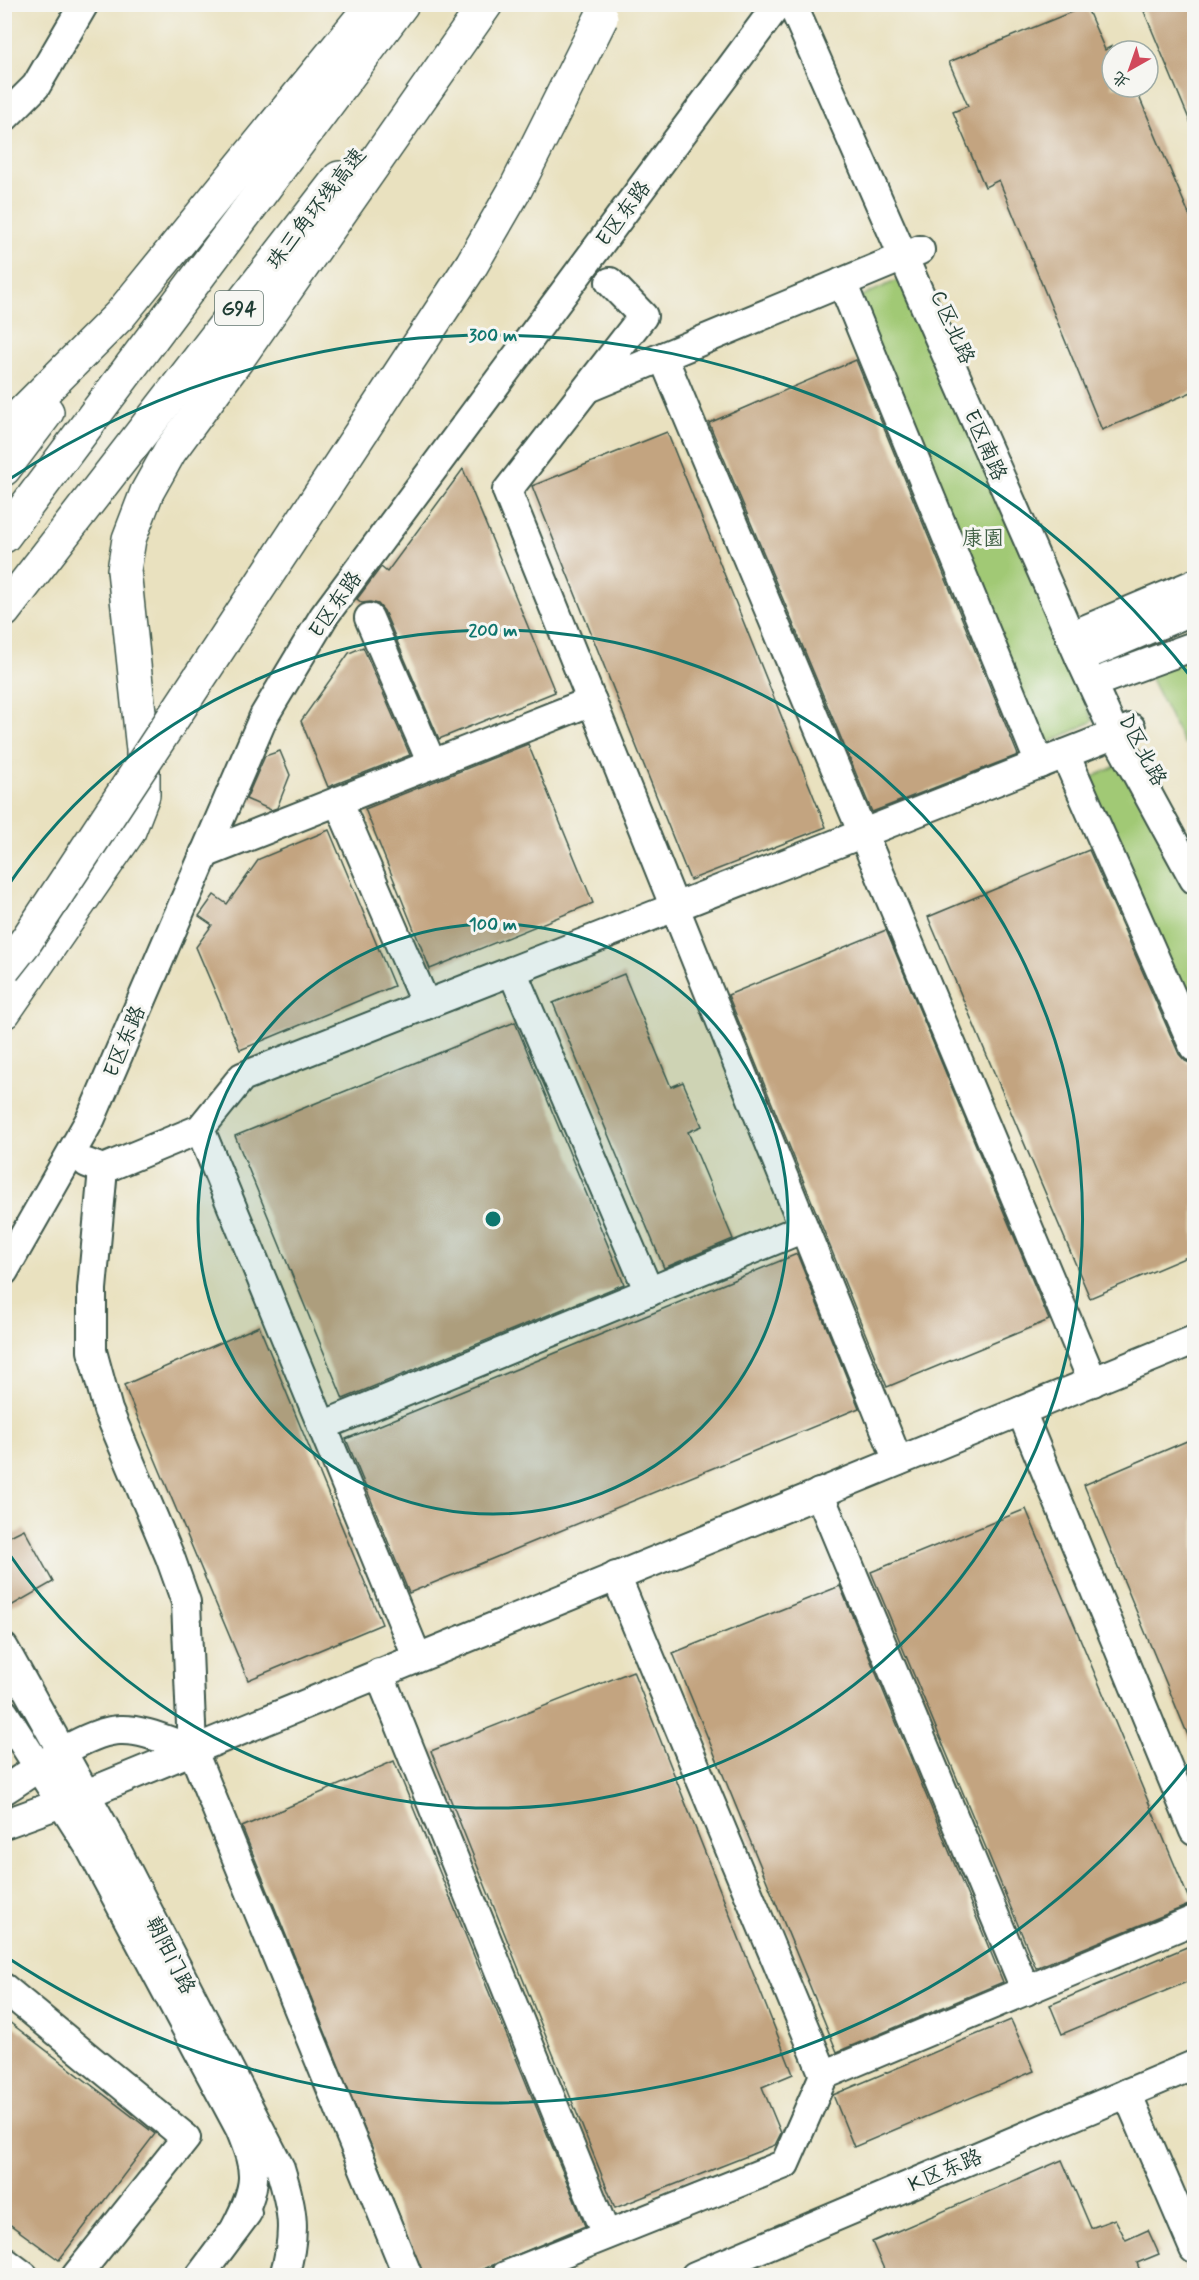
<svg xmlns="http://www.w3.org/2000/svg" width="1199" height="2280" font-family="Mynerve,'LXGW WenKai TC',sans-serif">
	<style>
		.green { fill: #a1c974; stroke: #608354; stroke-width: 1.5 }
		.building { fill: #c3a480 }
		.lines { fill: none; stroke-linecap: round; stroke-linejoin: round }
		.minor-casing { stroke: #3d5649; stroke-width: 32 }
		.highway-casing { stroke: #3d5649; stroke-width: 36 }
		.minor { stroke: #fff; stroke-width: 28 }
		.highway { stroke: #fff; stroke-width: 33 }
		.highway-bridge-casing { stroke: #3d5649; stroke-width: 36; stroke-linecap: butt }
		.highway-bridge { stroke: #fff; stroke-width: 33 }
		.ring { fill: none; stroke: #0f766e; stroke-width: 3 }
		.labels { text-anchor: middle; stroke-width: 6; stroke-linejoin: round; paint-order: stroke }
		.shield { fill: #f6f6f2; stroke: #60746d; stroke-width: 1.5 }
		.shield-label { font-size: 20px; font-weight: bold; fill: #1f3d34 }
		.street-label { font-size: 21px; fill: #1f3d34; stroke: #f6f6f2 }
		.park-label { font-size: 21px; fill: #406044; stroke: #f6f6f2 }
		.centre { fill: #0f766e; stroke: #f6f6f2; stroke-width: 3 }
		.ring-label { font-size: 18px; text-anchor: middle; font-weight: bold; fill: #0f766e; stroke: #f6f6f2; stroke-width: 6; stroke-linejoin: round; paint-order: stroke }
	</style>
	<rect width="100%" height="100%" fill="#f6f6f2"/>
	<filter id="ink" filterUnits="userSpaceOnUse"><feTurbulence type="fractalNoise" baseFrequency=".0167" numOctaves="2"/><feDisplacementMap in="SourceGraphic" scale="12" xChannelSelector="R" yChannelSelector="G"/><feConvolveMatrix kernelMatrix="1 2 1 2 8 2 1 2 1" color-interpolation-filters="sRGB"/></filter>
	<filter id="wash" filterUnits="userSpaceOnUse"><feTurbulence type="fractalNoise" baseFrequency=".008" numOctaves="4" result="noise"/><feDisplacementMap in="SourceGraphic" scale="24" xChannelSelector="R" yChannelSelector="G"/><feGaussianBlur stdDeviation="1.35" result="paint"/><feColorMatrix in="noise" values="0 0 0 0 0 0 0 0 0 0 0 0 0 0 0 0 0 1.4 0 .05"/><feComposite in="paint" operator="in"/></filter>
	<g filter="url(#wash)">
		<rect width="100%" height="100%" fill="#e9e1bf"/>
		<g class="green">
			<path d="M907,276L1093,721L1039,748L851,301Z"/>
			<path d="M1194,657V740L1184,744L1149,675Z"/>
			<path d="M1124,762L1194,891V1033L1082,782Z"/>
		</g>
		<g id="blocks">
			<g class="building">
				<path d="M1141,4H1194V131Z"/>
				<path d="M1086,6L1105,50L1112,46V87H1135L1194,226V391L1102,430L999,180L985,187L953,112L968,106L949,62Z"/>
				<path d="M856,360L1018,755L872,812L709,423Z"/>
				<path d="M667,432L826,827L690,880L532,486Z"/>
				<path d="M463,469L555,692L439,739L384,611L378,604L370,602L362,603L357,599L381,567L387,572Z"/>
				<path d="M363,647L410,755L328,787L301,721L349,653Z"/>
				<path d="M528,744L593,903L430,969L365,809Z"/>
				<path d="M280,751L290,775L277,808L271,810L246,799L265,756Z"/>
				<path d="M329,830L394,986L240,1050L196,947L212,925L199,916L214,895L227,904L259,859Z"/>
				<path d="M1089,850L1179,1054L1185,1061L1194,1065V1254L1090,1298L928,917Z"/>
				<path d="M886,930L1049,1320L887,1387L728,995Z"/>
				<path d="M624,974L671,1087L683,1082L702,1126L688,1132L733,1239L664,1268L553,1003Z"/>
				<path d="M515,1022L624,1284L343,1399L235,1136Z"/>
				<path d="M797,1254L859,1408L409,1593L346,1439Z"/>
				<path d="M259,1326L382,1624L248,1680L124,1385Z"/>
				<path d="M1194,1438V1750L1084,1485Z"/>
				<path d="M1026,1509L1191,1904L1036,1968L871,1572Z"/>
				<path d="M24,1529L53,1582L4,1610V1539Z"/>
				<path d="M840,1586L1003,1982L837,2052L673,1653Z"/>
				<path d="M633,1671L793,2074L762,2087L781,2133L775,2145L615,2208L431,1751Z"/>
				<path d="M394,1761L585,2226L467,2276H424L242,1827Z"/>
				<path d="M1194,1944V1979L1062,2034L1050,2005Z"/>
				<path d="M4,2018L155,2134L59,2260L4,2220Z"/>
				<path d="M1011,2020L1034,2071L854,2147L833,2095Z"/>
				<path d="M1062,2160L1091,2228L1115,2219L1126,2240L1148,2230L1159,2254L1137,2263L1142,2276H887L872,2242Z"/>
			</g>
		</g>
	</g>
	<g filter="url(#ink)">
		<use href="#blocks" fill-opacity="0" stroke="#3d5649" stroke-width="1.5"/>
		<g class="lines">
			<defs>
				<g id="minor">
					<path d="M792,4L1080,658L1115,734L1194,879"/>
					<path d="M4,118L36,86L84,4"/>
					<path d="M610,282L643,316L507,491L898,1461"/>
					<path d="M842,282L1040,764"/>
					<path d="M663,357L1093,1382"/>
					<path d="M590,387L920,250"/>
					<path d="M369,618L432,764"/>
					<path d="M1070,636L1194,584"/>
					<path d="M1080,658L1194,610"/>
					<path d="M1107,678L1194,646"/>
					<path d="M1065,754L1194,1047"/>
					<path d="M338,801L426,1005"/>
					<path d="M204,854L592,701"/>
					<path d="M512,971L649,1292"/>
					<path d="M200,1129L417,1657"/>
					<path d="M87,1163L103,1169L200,1129L242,1077L1131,728"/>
					<path d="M103,1169L92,1289V1351L108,1410L170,1557L186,1602L192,1749L408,2276"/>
					<path d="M4,1271L91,1118L264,716L324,616L778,4"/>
					<path d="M1021,1411L1194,1831"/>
					<path d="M322,1426L804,1228"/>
					<path d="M819,1493L1026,1991"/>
					<path d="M616,1576L824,2075"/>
					<path d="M4,1648L113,1843L280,2168C293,2210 297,2232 284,2276"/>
					<path d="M379,1673L606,2235"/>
					<path d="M4,1713L90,1848L240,2129C258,2173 258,2184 236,2227"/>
					<path d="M4,1790C35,1771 84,1731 120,1730C144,1729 170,1742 192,1749"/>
					<path d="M4,1824L86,1794L1194,1340"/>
					<path d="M4,1988L186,2138L76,2276"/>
					<path d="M1127,2093L1194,2249"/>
					<path d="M4,2261L24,2276"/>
					<path d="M200,2276L247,2213"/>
					<path d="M505,2276L785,2164L824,2075L1194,1920"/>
					<path d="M695,2276L1194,2065"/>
				</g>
				<g id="highway">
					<path d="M4,431L120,315L373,4"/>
					<path d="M4,469L47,412"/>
					<path d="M4,536L402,4"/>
					<path d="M4,611L339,178"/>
					<path d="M4,1012L129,831L143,795V750L124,570L129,539L147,492L170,451L239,357L486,4"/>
				</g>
			</defs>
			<use href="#minor" class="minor-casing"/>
			<use href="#highway" class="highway-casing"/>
			<use href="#minor" class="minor"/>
			<use href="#highway" class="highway"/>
			<defs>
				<path id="highway-bridge" d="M4,969L26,941L472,264L516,188L601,18"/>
			</defs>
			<use href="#highway-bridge" class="highway-bridge-casing"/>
			<use href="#highway-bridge" class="highway-bridge"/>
		</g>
	</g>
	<circle cx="493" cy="1219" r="295" fill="#0f766e" fill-opacity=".12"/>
	<g class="ring">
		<circle cx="493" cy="1219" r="295"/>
		<path d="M5 890A589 589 0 1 1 5 1548"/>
		<path d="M1194 1757A884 884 0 0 1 5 1956M5 482A884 884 0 0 1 1194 681"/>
	</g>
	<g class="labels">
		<rect class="shield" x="215" y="291" width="48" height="34" rx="4.5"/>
		<g class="shield-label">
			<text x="239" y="315">G94</text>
		</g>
		<g class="street-label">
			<text transform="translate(316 208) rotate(-52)" y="7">珠三角环线高速</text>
			<text transform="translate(623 213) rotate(-53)" y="7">E区东路</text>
			<text transform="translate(953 327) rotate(66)" y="7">C区北路</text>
			<text transform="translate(986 445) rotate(66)" y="7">E区南路</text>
			<text transform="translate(335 604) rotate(-55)" y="7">E区东路</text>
			<text transform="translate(1143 750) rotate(62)" y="7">D区北路</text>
			<text transform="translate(124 1041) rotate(-67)" y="7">E区东路</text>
			<text transform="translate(171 1955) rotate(63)" y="7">朝阳门路</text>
			<text transform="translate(945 2170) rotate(-23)" y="7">K区东路</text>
		</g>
		<g class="park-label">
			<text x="983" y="545">康園</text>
		</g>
	</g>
	<circle cx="493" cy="1219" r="9" class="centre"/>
	<g class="ring-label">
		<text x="493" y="341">300 m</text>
		<text x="493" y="636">200 m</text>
		<text x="493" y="930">100 m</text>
	</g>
	<rect width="1199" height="2280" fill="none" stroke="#f6f6f2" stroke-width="24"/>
	<g transform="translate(1130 69) rotate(220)"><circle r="28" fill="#f6f6f2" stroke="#a0aca6" stroke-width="1.5"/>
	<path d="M0-4.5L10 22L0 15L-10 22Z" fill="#d1495b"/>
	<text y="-9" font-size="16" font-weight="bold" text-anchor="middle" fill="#1f3d34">北</text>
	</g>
</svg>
